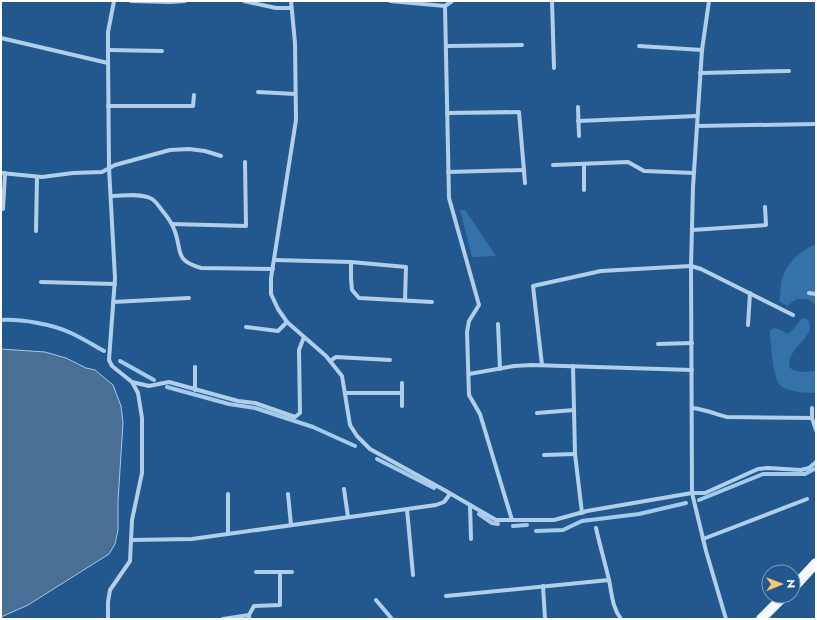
<svg xmlns="http://www.w3.org/2000/svg" width="817" height="620" font-family="Jost,sans-serif">
	<style>
		.green { fill: #3672aa }
		.water { fill: #4a6f94; stroke: #a5cbec }
		.lines { fill: none; stroke-linecap: round; stroke-linejoin: round }
		.stream { stroke: #a5cbec; stroke-width: 4 }
		.minor { stroke: #b1cfeb; stroke-width: 4 }
		.primary { stroke: #f5fafe; stroke-width: 10 }
	</style>
	<rect width="100%" height="100%" fill="#22588d"/>
	<g class="green">
		<path d="M460,210H465L496,256L472,257Z"/>
		<path d="M816,244V305L808,299H797L787,306L779,301C781,293 780,283 783,276C788,262 802,249 816,244Z"/>
		<path d="M803,318L807,319C817,332 798,343 792,354C781,375 803,372 816,371V393C808,393 789,392 782,387C772,379 772,349 770,336V331L774,328L779,329L787,334C794,330 797,324 803,318Z"/>
	</g>
	<path class="water" d="M1,349L45,352L66,358L86,368L95,370L113,385L121,406L123,423L118,501V530L115,544L109,554L28,605L1,617Z"/>
	<g class="lines">
		<g class="stream">
			<path d="M1,320C21,319 52,324 71,333C82,338 93,345 104,351"/>
			<path d="M120,361L154,380"/>
			<path d="M167,387L229,404L255,408L313,427L355,446"/>
			<path d="M377,459L434,488"/>
			<path d="M699,500L763,474H805L816,468"/>
			<path d="M479,514L492,523L498,524"/>
			<path d="M513,526L527,525"/>
			<path d="M536,531L563,530L582,521L639,514L686,503"/>
		</g>
		<g class="minor">
			<path d="M131,1L170,2L185,1"/>
			<path d="M244,1L276,8H291"/>
			<path d="M291,1L295,43L296,120L271,278V294L278,309L287,322L326,356L342,376L350,425L357,436L370,449L446,491L496,520H554L587,511L692,493H705L758,469L768,468L801,470L809,468L816,462"/>
			<path d="M390,1L445,6L452,1"/>
			<path d="M552,1L554,68"/>
			<path d="M709,1L702,50L693,187L691,266L692,493L706,551L726,619"/>
			<path d="M445,6L449,198L479,305L469,321L467,332L469,395L480,414L512,520"/>
			<path d="M1,38L108,63"/>
			<path d="M446,46L522,45"/>
			<path d="M639,46L702,50"/>
			<path d="M108,50L162,51"/>
			<path d="M700,73L789,71"/>
			<path d="M258,92L295,94"/>
			<path d="M108,106H193L194,95"/>
			<path d="M578,107L579,136"/>
			<path d="M447,113L519,112L525,183"/>
			<path d="M578,121L697,116"/>
			<path d="M697,126L816,124"/>
			<path d="M584,164V190"/>
			<path d="M553,165L628,162L644,171L694,173"/>
			<path d="M448,172L524,170"/>
			<path d="M1,173L42,177L73,173L102,172L115,165L170,150L189,149L205,151L221,156"/>
			<path d="M111,196C123,196 139,193 150,198C155,200 158,205 161,209C166,215 171,221 174,229C183,251 173,260 201,268L273,269"/>
			<path d="M3,209L5,173"/>
			<path d="M172,224L246,226L245,162"/>
			<path d="M692,230L766,225L765,207"/>
			<path d="M36,231L37,177"/>
			<path d="M274,260L351,262L406,267L405,300"/>
			<path d="M351,262V278L352,290L359,298L432,302"/>
			<path d="M41,282L115,284"/>
			<path d="M809,293L816,294"/>
			<path d="M113,302L189,298"/>
			<path d="M498,324L500,369"/>
			<path d="M748,325L750,293"/>
			<path d="M246,327L278,331L287,322"/>
			<path d="M658,344L692,343"/>
			<path d="M330,361L336,357L390,360"/>
			<path d="M542,365L533,286L601,271L691,266L701,269L793,315"/>
			<path d="M573,366L575,454L582,513"/>
			<path d="M469,374L514,366L532,365L692,370"/>
			<path d="M132,382L149,386L169,382L238,401L255,403L295,417L300,413L299,350L304,337"/>
			<path d="M195,390V367"/>
			<path d="M345,393H402"/>
			<path d="M402,406V383"/>
			<path d="M692,408C704,409 715,414 727,417L812,418L816,430"/>
			<path d="M537,413L574,410"/>
			<path d="M812,418V408"/>
			<path d="M544,455L575,454"/>
			<path d="M344,489L348,517"/>
			<path d="M228,494V534"/>
			<path d="M288,494L291,525"/>
			<path d="M470,505L471,539"/>
			<path d="M407,509L413,575"/>
			<path d="M596,528C600,546 605,563 609,580C612,594 612,607 621,619"/>
			<path d="M703,539L807,499"/>
			<path d="M131,540L192,539L436,505L444,502L450,494"/>
			<path d="M256,572H292"/>
			<path d="M543,586L545,619"/>
			<path d="M446,596L609,580"/>
			<path d="M376,600L392,619"/>
			<path d="M249,615L254,606L280,605V572"/>
			<path d="M108,619V602L110,590L130,561L132,520L142,473V418L138,393L132,382L112,366L109,360L115,278L109,168L108,54V32L114,1"/>
			<path d="M223,619L249,615V619"/>
		</g>
		<g class="primary">
			<path d="M793,588L816,563"/>
			<path d="M761,619L784,596"/>
		</g>
	</g>
	<rect width="817" height="620" fill="none" stroke="#ffffff" stroke-width="4"/>
	<g transform="translate(781 584) rotate(89)"><circle r="19" fill="#22588d" stroke="#7a9bbb"/>
	<path d="M0-3L7 15L0 10L-7 15Z" fill="#f7c773"/>
	<text y="-6" font-size="11" font-weight="bold" text-anchor="middle" fill="#ffffff">N</text>
	</g>
</svg>
